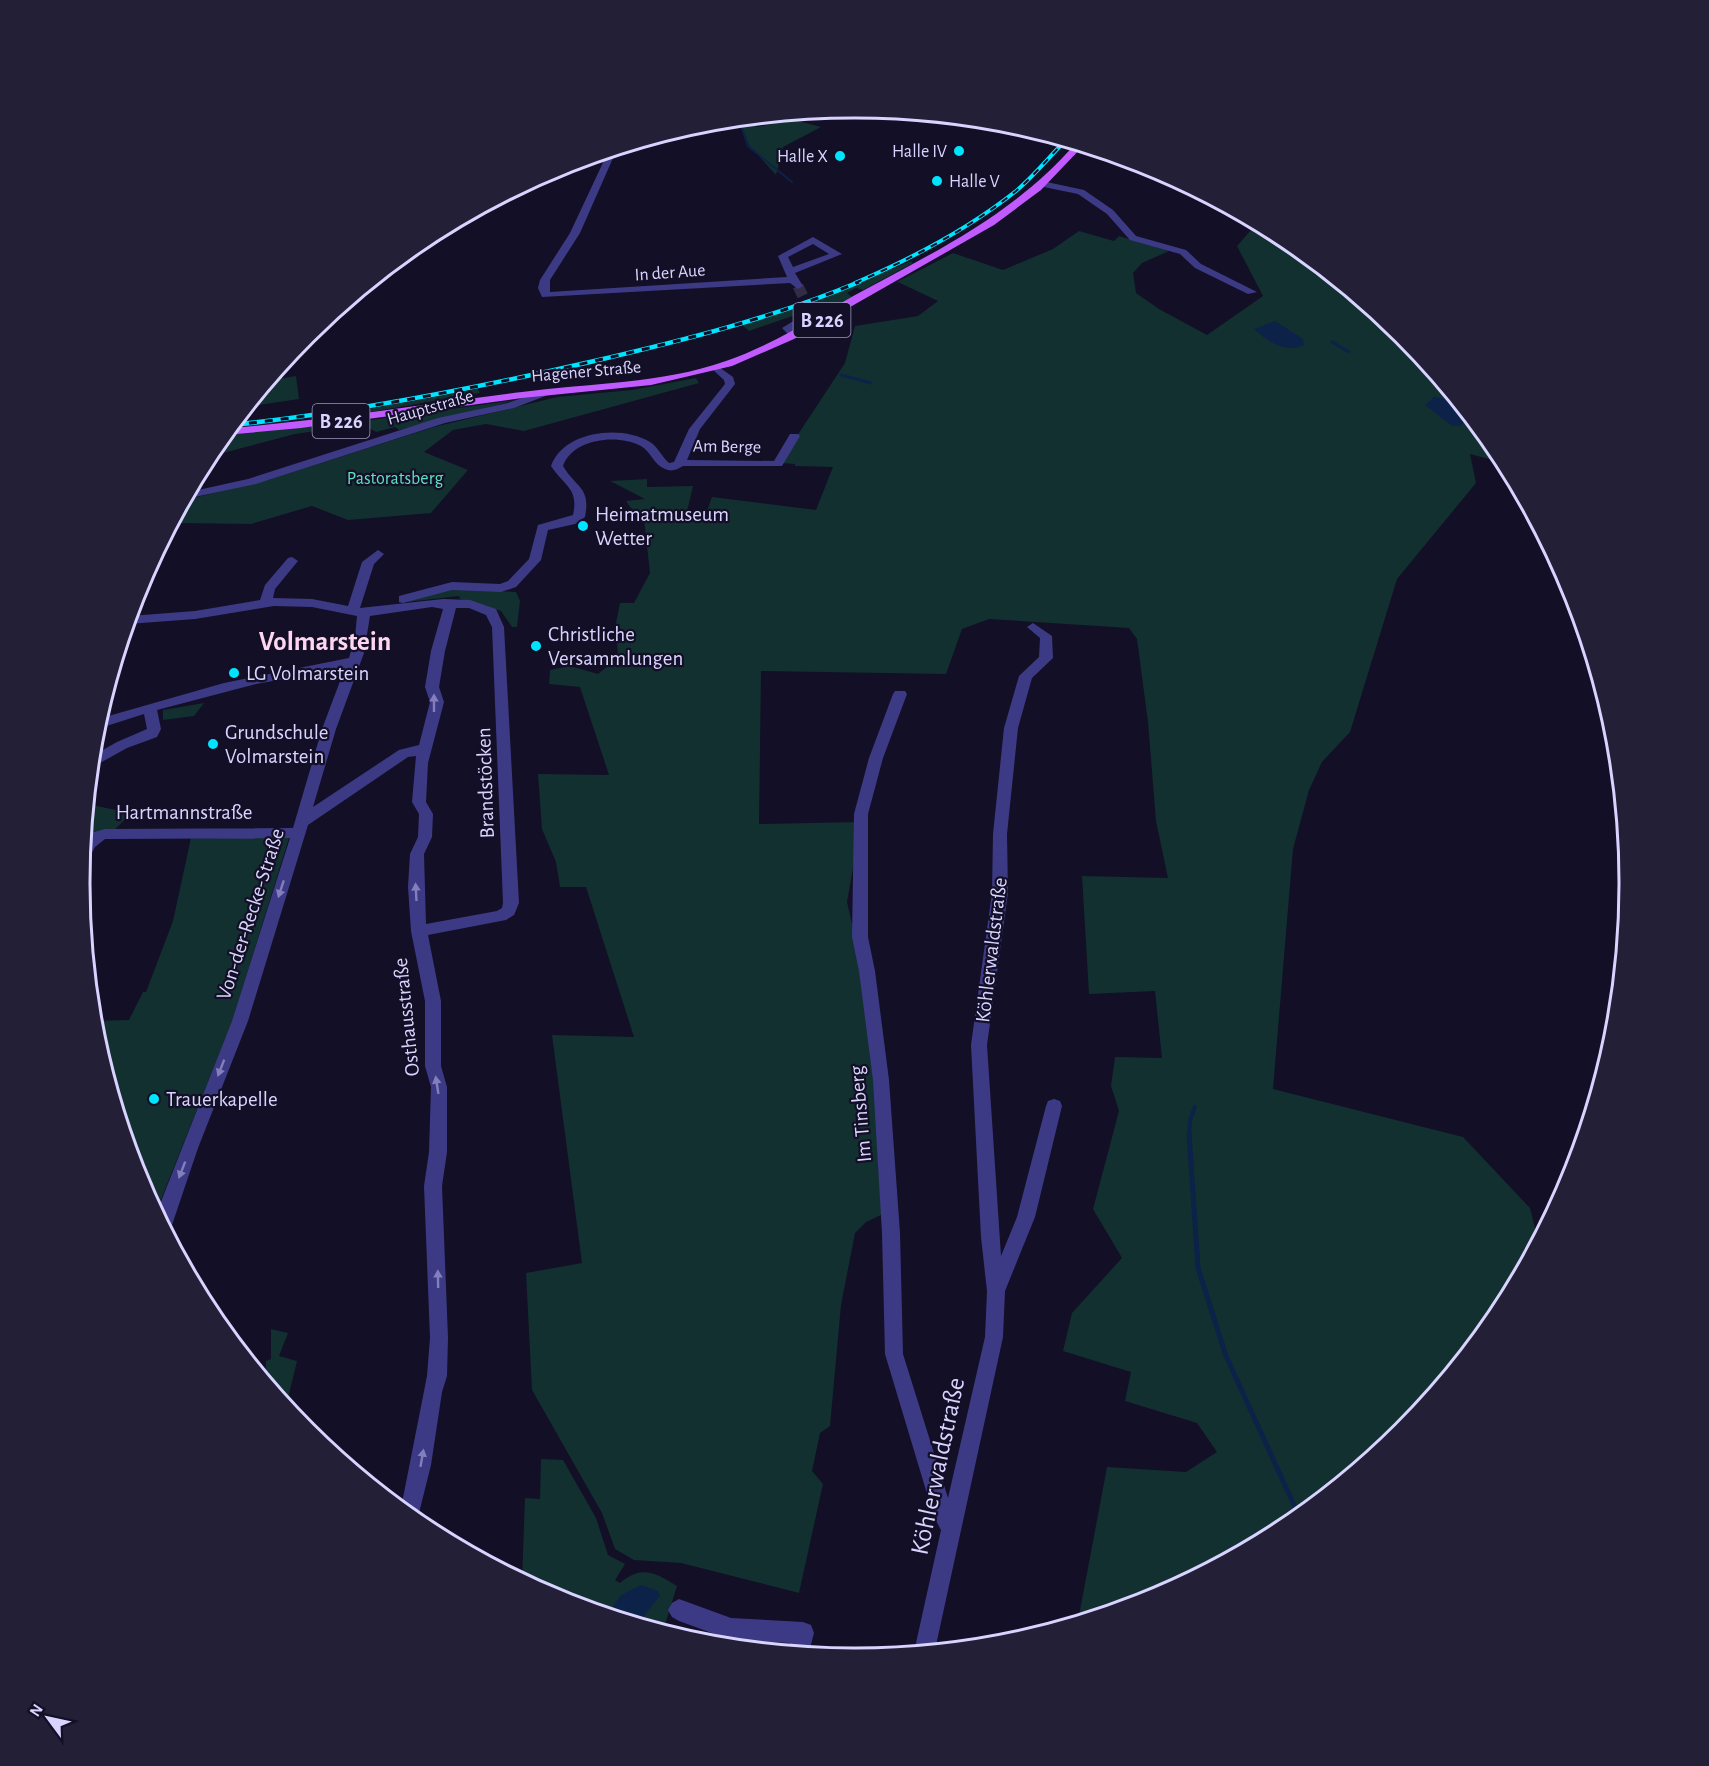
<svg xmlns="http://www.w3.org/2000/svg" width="1709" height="1766" font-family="'Alegreya Sans',sans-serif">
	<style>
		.green { fill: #12302f }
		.water { fill: #0c2248 }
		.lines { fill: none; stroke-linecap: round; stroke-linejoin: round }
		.stream-far3 { stroke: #0c2248; stroke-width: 2 }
		.stream-far2 { stroke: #0c2248; stroke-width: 3 }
		.stream-far1 { stroke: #0c2248; stroke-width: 4 }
		.stream { stroke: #0c2248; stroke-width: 5 }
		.minor-tunnel { stroke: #312d47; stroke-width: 11; stroke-dasharray: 11 6; stroke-linecap: butt }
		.minor { fill: #3d3a85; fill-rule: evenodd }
		.major { fill: #c25bff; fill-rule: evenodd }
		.rail-far1-casing { stroke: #00e5ff; stroke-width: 4 }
		.rail-casing { stroke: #00e5ff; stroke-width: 4.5 }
		.rail-far1 { stroke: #130f26; stroke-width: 2; stroke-dasharray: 7; stroke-linecap: butt }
		.rail { stroke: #130f26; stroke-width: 3; stroke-dasharray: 8; stroke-linecap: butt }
		.oneway { fill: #837fbc }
		.poi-dot { fill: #00e5ff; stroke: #130f26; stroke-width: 2 }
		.labels { text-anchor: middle; stroke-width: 4.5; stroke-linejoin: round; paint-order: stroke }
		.far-poi-label { font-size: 18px; fill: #d9d4ff; stroke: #130f26; text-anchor: end }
		.far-street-label { font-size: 18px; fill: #d9d4ff; stroke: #130f26 }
		.far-park-label { font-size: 18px; fill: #5fe0c0; stroke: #130f26 }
		.shield { fill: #130f26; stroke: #9e99be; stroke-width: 1.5 }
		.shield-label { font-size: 20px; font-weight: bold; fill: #d9d4ff }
		.poi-label { font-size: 21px; fill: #d9d4ff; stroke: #130f26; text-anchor: start }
		.street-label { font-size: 21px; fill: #d9d4ff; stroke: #130f26 }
		.near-street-label { font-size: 26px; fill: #d9d4ff; stroke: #130f26 }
		.district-label { font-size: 27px; font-weight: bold; fill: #ffd6f0; stroke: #130f26 }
		.rim { fill: none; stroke: #d9d4ff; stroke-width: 3 }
	</style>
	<rect width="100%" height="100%" fill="#130f26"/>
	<g class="green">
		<path d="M739,119L757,127L795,120L821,127L783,147L776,175L749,145Z"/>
		<path d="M1257,223L1285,239L1403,335L1504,463L1470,454L1476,483L1397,579L1350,732L1322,762L1309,790L1293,849L1273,1089L1463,1137L1530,1208L1538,1240L1499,1314L1402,1431L1285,1528L1151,1599L1078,1621L1107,1467L1186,1472L1217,1452L1197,1423L1125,1401L1131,1372L1063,1351L1072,1313L1122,1258L1093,1209L1119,1111L1111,1086L1115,1057L1162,1058L1155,991L1089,994L1082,876L1168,878L1156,821L1148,722L1137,639L1129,628L989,619L962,629L946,674L761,671L759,824L861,822L847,902L887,1078L881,1215L866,1222L855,1233L841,1305L830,1426L820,1433L812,1471L823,1484L799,1593L681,1563L634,1560L615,1549L602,1513L532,1390L526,1273L582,1263L552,1035L634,1037L586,887H560L556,862L542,829L538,774L609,775L580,687L549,684L550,670L570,666L598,674L618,658L616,623L620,603H634L650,573L644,519L630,507L626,501L645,499L610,481L647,479V487L693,486L686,516L705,517L712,497L816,510L833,467L795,466V464L782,463L789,448L845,363L855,326L918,316L938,301L898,282L891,285L953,253L1003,270L1053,249L1079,231L1114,241L1119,236L1169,251L1142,263L1133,273L1136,293L1159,309L1207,335L1263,296L1237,246Z"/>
		<path d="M911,261L913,263L863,290L856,288L847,293L852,297L816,320L813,318L816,314L812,303Z"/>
		<path d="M803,304L807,311L749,331L742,325Z"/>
		<path d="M296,376L299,399L252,406V402L270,380Z"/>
		<path d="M696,378L699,383L524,431L486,424L453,430L424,452L468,470L431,513L348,520L312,506L251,524L177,523L175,517L185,500L268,480L434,427L557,397L632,390Z"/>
		<path d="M478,389L480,393L325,420L324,417Z"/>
		<path d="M517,400L399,430L395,427L376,432L369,428L354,430L350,426L295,434L208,457L225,434L341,424Z"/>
		<path d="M452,588L516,592L520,601L517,627H512L501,611L460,599L459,596L398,603Z"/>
		<path d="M204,703L194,716L163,720V710Z"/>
		<path d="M87,804L116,810H135L113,831L93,834L83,848Z"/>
		<path d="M191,838H289L232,1022L156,1212L138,1179L94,1034L93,1021L129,1020L143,992H146L173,921Z"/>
		<path d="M271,1329L288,1333L279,1356L297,1361L286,1406L266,1381V1361L271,1359Z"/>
		<path d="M541,1459L563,1460L596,1518L608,1555L625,1564L615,1580L620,1583C641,1565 655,1572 677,1586L663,1631L558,1599L522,1580L525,1498L540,1499Z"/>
	</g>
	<g class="water">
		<path d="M1275,321L1303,339L1304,345C1286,354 1267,341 1254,329Z"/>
		<path d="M1434,397L1454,400L1456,412L1463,423L1460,426H1452L1425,405Z"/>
		<path d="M641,1585L658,1591L660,1596L638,1623L608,1614L621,1595Z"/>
	</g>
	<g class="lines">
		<path class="stream-far3" d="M739,119L748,146L792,182"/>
		<g class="stream-far2">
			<path d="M1332,342L1349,352"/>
			<path d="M841,375L871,383"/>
		</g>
		<path class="stream-far1" d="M1189,1135L1190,1120L1195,1107"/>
		<path class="stream" d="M1189,1134L1198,1268L1226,1356L1299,1516"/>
		<path class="minor-tunnel" d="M798,286L806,303"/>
		<g class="minor">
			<path d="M617,149L580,233L550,280V292L787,277L778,256L813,237L842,254L795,273L803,286L798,289L790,283L542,297L538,288L540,280L570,233L608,152ZM813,244L829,254L793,267L788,257Z"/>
			<path d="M1042,181L1084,190L1113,210L1136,236L1186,250L1201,264L1257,292L1248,294L1195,268L1180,254L1130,240L1107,214L1078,194L1039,186V182Z"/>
			<path d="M806,300L811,303L816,315L794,329L800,335L799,337H791L782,328L805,314L801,303Z"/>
			<path d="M716,365L733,377L735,384L700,429L687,460L774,461L790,434H798L800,436L782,466H683C677,470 671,472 665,469C654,465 651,452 641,446C617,433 572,439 563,466C576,488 591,487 585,517L575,524L548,530L541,560L516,587L501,592L452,590L403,603L399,602V596L452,582L500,584L508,581L529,559L538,525L573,515C579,488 564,486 551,466C563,431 621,424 650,442C658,447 662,457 669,463L674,462L689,429L725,384L724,380L711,368Z"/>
			<path d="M544,390L549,393L548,395L514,408L445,423L256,484L185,499L189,492L248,479L438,418L508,403Z"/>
			<path d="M378,550L384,554L374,564L360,608L443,599L470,600L496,609L504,627L519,903L514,915L506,920L428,935L441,1001V1066L447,1087V1152L442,1186L448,1338L447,1376L442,1392L431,1465L417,1521L401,1508L427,1376L430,1338L424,1186L429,1152L431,1087L425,1066V1001L411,931L408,887L410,854L418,837L419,814L412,802L416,756L408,757L308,825L248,1021L198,1148L172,1225L166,1232L157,1215L162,1199L232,1021L290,838L105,839L95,847L87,862L81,863L84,841L91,833L105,829L293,828L322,729L345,668L256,684L157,710L161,729L157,737L127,748L91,768L92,756L117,742L147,729L144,714L97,729L98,719L224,683L349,658L355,637L357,616L312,607L274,606L195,619L128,624L130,616L195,611L260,600L265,585L288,558L292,557L298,561L275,589L273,598L312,599L348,606L362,562ZM432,607L443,609L431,651L425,687L430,702L419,745L399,750L313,807L336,729L364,653L370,616ZM456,608H469L486,615L492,627L503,903L502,908L497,911L426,924L424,854L432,837L433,814L426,802L428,763L444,702L439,687L445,651Z"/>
			<path d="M1033,623L1052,636L1053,658L1032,678L1018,728L1007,834L1008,893L987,1045L1001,1256L1017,1217L1046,1106L1048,1101L1054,1099L1060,1101L1062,1106L1035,1217L1005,1291L1003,1337L935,1650L914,1652L941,1530L934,1517L885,1354L882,1233L873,1080L859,971L852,937L854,814L869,758L893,694L895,691H905L907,694L883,758L868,814V937L875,971L889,1080L900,1233L903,1354L948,1498L985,1337L987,1291L981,1237L971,1045L992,893L993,834L1004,728L1019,676L1039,657L1040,638L1027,627Z"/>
			<path d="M679,1599L731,1618L803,1622L811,1625L814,1633L809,1652L787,1651L790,1643L731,1640L679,1621L672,1617L668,1610L672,1603Z"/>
		</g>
		<path class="major" d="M1075,144L1083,146L1041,190L994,225L794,339L732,366L651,385L522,398L301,428L225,435L230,428C328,420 424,404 522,392C590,383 661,384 726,361C783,341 832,306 885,279C956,241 1022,205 1075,144Z"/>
		<defs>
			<path id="rail-far1" d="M855,283C913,258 967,230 1016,191C1034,176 1049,157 1065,141"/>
			<path id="rail" d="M233,425C353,412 472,389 590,362C681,341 773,318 859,282"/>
		</defs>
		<use href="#rail-far1" class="rail-far1-casing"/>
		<use href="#rail" class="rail-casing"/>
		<use href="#rail-far1" class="rail-far1"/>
		<use href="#rail" class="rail"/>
	</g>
	<defs><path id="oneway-solid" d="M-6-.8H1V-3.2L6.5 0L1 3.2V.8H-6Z" transform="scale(1.5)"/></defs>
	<g class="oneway">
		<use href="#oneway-solid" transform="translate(434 703) rotate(-90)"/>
		<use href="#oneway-solid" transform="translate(281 889) rotate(108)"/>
		<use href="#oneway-solid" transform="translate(416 892) rotate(-93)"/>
		<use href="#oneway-solid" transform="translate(221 1068) rotate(111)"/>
		<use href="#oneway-solid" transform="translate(437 1085) rotate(-99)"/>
		<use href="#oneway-solid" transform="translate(182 1170) rotate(111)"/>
		<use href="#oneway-solid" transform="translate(438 1279) rotate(-91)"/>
		<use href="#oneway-solid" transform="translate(422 1458) rotate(-80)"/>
	</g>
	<g class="poi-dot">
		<circle cx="959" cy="151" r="6"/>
		<circle cx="840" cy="156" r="6"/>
		<circle cx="937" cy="181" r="6"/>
		<circle cx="583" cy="526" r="6"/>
		<circle cx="536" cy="646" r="6"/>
		<circle cx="234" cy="673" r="6"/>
		<circle cx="213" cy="744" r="6"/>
		<circle cx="154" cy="1099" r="6"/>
	</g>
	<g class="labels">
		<g class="far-poi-label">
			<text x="947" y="157">Halle IV</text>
			<text x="828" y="162">Halle X</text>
			<text x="949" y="187" text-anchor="start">Halle V</text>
		</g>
		<g class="far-street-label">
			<text transform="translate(670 272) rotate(-4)" y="6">In der Aue</text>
			<text transform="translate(586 371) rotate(-5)" y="6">Hagener Straße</text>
			<text transform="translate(430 407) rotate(-16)" y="6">Hauptstraße</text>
			<text transform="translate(727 446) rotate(1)" y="6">Am Berge</text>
		</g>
		<g class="far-park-label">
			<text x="395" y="484">Pastoratsberg</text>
		</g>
		<g class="shield">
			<rect x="793.5" y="303" width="57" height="34" rx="4.5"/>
			<rect x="312.5" y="404" width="57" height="34" rx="4.5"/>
		</g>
		<g class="shield-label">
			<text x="822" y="327">B 226</text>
			<text x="341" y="428">B 226</text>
		</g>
		<g class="poi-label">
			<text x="595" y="521">Heimatmuseum<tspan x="595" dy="24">Wetter</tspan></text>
			<text x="548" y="641">Christliche<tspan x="548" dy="24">Versammlungen</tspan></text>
			<text x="246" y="680">LG Volmarstein</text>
			<text x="225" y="739">Grundschule<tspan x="225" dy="24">Volmarstein</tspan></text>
			<text x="166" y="1106">Trauerkapelle</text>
		</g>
		<g class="street-label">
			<text transform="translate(485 783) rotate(-92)" y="7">Brandstöcken</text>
			<text x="184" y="819">Hartmannstraße</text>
			<text transform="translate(250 914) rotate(-72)" y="7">Von-der-Recke-Straße</text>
			<text transform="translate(991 950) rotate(-83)" y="7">Köhlerwaldstraße</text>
			<text transform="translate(406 1017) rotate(-96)" y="7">Osthausstraße</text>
			<text transform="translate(860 1114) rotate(-95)" y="7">Im Tinsberg</text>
		</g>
		<g class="near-street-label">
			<text transform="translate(937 1466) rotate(-78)" y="9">Köhlerwaldstraße</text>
		</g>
		<g class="district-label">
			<text x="325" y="650">Volmarstein</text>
		</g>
	</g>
	<path d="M0 0H1709V1766H0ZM854 118H855A764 764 0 0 1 1619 882V884A764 764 0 0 1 855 1648H854A764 764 0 0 1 90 884V882A764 764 0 0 1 854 118Z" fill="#231f37" fill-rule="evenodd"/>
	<path class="rim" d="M854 118H855A764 764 0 0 1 1619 882V884A764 764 0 0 1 855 1648H854A764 764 0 0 1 90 884V882A764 764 0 0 1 854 118Z"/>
	<g transform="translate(48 1718) rotate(303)" stroke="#130f26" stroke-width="4.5" paint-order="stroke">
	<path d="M0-4.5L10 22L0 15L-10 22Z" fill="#d9d4ff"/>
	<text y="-9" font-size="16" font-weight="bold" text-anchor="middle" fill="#d9d4ff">N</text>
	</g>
</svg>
